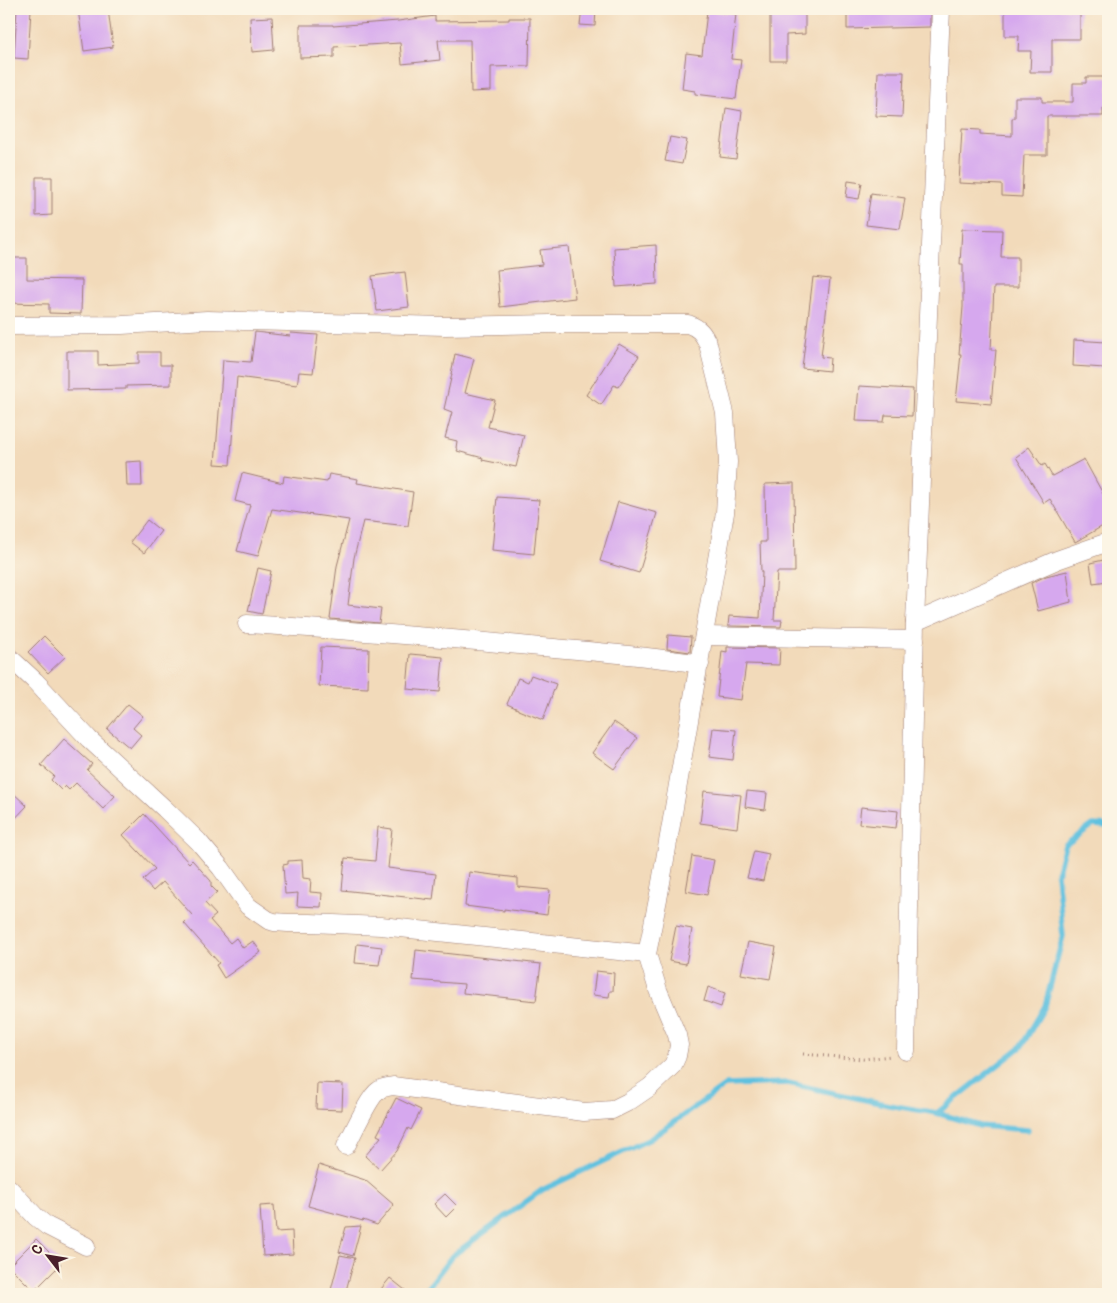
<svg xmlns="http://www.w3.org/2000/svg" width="1117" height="1303" font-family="Pangolin,sans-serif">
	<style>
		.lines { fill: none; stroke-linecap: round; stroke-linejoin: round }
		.stream { stroke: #61c1df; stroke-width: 5.5 }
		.building { fill: #d6a8ee }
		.minor-casing { stroke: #9e7c72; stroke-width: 19 }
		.path { stroke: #9e7c72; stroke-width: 3; stroke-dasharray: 1 4; stroke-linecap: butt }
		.minor { stroke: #fff; stroke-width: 18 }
	</style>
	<rect width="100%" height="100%" fill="#fcf5e5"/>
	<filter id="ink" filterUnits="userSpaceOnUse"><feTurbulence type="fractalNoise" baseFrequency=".02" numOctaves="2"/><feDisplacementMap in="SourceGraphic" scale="10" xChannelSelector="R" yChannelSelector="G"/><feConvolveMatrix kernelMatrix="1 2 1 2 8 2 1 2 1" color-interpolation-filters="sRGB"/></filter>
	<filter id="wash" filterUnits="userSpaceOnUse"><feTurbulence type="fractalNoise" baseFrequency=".0096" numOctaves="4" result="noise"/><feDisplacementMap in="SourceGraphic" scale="20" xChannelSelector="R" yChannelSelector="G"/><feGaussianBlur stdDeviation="1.12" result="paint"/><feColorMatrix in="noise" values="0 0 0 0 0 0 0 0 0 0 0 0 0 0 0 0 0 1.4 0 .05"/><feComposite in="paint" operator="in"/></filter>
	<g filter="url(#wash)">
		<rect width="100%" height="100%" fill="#f2daba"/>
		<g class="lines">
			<g class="stream">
				<path d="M937,1113L1021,1047L1045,1006L1063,936L1057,874L1065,845L1093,825L1108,826"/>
				<path d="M423,1294L452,1256L542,1190L650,1139L726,1085L788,1083L889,1105L937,1113L980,1126L1028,1130"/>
			</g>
		</g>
		<g id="blocks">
			<g class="building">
				<path d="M17,9H31L28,59L14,58Z"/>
				<path d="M78,9H108L113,47L84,51Z"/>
				<path d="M582,9H596L595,26L580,25Z"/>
				<path d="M770,9H805V34L786,35V61H770Z"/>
				<path d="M847,9H930V27L847,29Z"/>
				<path d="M1005,9H1080V39H1052V72H1030L1031,51H1018L1019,36H1005Z"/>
				<path d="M707,11L736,14L731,59L741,60L736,99L695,94V91L682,89L686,53L702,55Z"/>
				<path d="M435,16V21L509,20V18H530L529,66L491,67V91L471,92L470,40H438L440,60L402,64L400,43L334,47V57L300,58V25H333V26L398,21Z"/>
				<path d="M272,17L274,50L252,52L250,18Z"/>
				<path d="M878,72H904L902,117L876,116Z"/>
				<path d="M1086,77H1108V108H1103V116H1047V155H1024L1022,197L1002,196V185L959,183L962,129L980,130V134L1012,136V118H1015V97H1042V102H1073V83H1086Z"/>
				<path d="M726,108L742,111L736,159L720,157Z"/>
				<path d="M670,137L687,140L682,164L665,161Z"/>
				<path d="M36,177H52V215L36,216Z"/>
				<path d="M848,181L862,183L859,199L846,197Z"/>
				<path d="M871,193L905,198L900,229L866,225Z"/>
				<path d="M962,229L1002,230L1001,257H1018V287H994L991,350H996L991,404L956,401L961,354H959L963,307V264H960Z"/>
				<path d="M656,245L657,284L616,287L614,248Z"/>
				<path d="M569,247L575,298L500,307L497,270L542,265L540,250Z"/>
				<path d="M9,258H27V279L82,280L81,314L49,313V304L9,303Z"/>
				<path d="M405,272L409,307L377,311L372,276Z"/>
				<path d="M813,277L830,279L821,357L830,358L829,371L802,368Z"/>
				<path d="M255,332L290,336L291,333L318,335L313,373L299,372L297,385L237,377L230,465L215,464L223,360L251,362Z"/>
				<path d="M1074,340L1106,342L1105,368L1073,366Z"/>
				<path d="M619,344L639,356L618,387L614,385L601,405L586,395Z"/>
				<path d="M67,351H98V365L139,363V352H160V365H171V385L126,386V389L67,390Z"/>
				<path d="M455,354L474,359L465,393L495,400L488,427L524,435L516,467L482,460L483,458L457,451L458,449L456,448L457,441L445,438L452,412L444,409L452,374H451Z"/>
				<path d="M859,386L913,389L912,416L885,415L884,422L856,421Z"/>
				<path d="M1029,447L1042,466L1045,464L1052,476L1084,459L1108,503V523L1075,542L1050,499L1044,503L1016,457Z"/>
				<path d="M141,461L142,486H127L126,462Z"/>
				<path d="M242,473L283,483L284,476L327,482L329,474L358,479L357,483L413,492L408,526L363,521L354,558L348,605L381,609L379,623L330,619L337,566L349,520L272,509L258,556L237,551L250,505L235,501Z"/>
				<path d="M794,483L795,572H777L774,620H782L781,627L728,626L729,616L760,618L762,572H761L760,542H766L765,484Z"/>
				<path d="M497,497L539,500L534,554L492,550Z"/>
				<path d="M618,502L657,513L639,573L600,561Z"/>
				<path d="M147,520L161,531L144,553L130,542Z"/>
				<path d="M1108,559V581L1093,583L1090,563Z"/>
				<path d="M258,568L271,571L262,614L248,611Z"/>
				<path d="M1067,571L1071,602L1038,611L1031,583L1046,576Z"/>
				<path d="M668,635L691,637L690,652L667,649Z"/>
				<path d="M44,636L65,657L48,673L28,652Z"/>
				<path d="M321,647L369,649L368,688L319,686Z"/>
				<path d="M727,647L780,648L779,665L746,664L741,700L717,697L722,651L727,652Z"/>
				<path d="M410,654L443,657L440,692L407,689Z"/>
				<path d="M531,675L556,684L543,720L518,710V709L507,704L518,678L528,682Z"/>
				<path d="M128,704L143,716L133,728L141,735L130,748L107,729Z"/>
				<path d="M614,722L637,738L614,769L592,753Z"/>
				<path d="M713,728L736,730L733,760L709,757Z"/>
				<path d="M64,739L92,764L87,770L115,796L103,809L76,783L69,790L65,786L61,790L51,780L54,776L41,765Z"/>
				<path d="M9,789L27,806L9,825Z"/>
				<path d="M704,791L741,795L737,828L700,823Z"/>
				<path d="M747,791L767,793L765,810L745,807Z"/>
				<path d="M861,807L898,811L896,828L859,824Z"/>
				<path d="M144,814L189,863L192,860L211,881V886L217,892L205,903L216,915L210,920L230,943L236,938L243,948L253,941L261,952L224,978L216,965L219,963L184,923L192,915L163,882L153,891L143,880L155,869L123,835Z"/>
				<path d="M378,827L392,829L388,868L436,874L433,900L342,890L345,858L375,861Z"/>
				<path d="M754,851L769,854L763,881L747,878Z"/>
				<path d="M692,856L714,860L707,895L686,891Z"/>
				<path d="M302,860L303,878L311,879L310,892L322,893L321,907L297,906L298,893L285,894L283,865L288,864V861Z"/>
				<path d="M469,872L518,878V887L550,890L547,915L504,909V911L465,906Z"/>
				<path d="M676,926L692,929L686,964L669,961Z"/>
				<path d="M748,942L776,947L770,979L741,974Z"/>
				<path d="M357,944L382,947L379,965L355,963Z"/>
				<path d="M416,950L541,964L536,1001L463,993L464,984L413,980Z"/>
				<path d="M596,971L614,973L613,991H610L609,997L593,995Z"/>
				<path d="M708,987L725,993L721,1007L704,1001Z"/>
				<path d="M317,1083L343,1084L342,1110L316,1109Z"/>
				<path d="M396,1098L421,1110L411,1130L408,1128L397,1151L380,1170L365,1156L381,1137L377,1135Z"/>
				<path d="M319,1165L365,1180L394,1205L377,1225L363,1220V1221L308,1206Z"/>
				<path d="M445,1194L457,1206L446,1217L434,1204Z"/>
				<path d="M274,1205L276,1232L292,1231L293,1254L263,1256L260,1206Z"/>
				<path d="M361,1226L353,1256L339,1252L346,1227Z"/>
				<path d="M36,1239L61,1264L34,1291L9,1266Z"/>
				<path d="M340,1255L355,1258L345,1294H330Z"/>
				<path d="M390,1278L410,1294H377Z"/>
			</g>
		</g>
	</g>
	<g filter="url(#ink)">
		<use href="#blocks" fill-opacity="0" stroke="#9e7c72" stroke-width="1"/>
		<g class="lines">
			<defs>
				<g id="minor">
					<path d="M9,326L122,325L207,320L445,326L550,324H688C699,328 703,333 708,344L725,413L728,462L725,513L659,894L647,954L658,990L677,1035L679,1045L677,1056L673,1065L650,1087L628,1102L612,1110L584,1112L393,1086C388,1087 382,1087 378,1091C369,1097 352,1135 346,1146"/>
					<path d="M915,622L1057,560L1108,542"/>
					<path d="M247,624C341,630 436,637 530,646C587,651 643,655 700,664"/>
					<path d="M704,636L915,640"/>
					<path d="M9,657L35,681L89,739L165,809L198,841L221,868L248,906L268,920L274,922L288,923H310L381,926L647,954"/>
					<path d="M906,1051L915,622L941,9"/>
					<path d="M9,1188L36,1217L47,1226L86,1246"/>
				</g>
			</defs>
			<use href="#minor" class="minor-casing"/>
			<path class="path" d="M803,1054L863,1059L892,1056"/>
			<use href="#minor" class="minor"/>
		</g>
	</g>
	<rect width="1117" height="1303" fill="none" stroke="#fcf5e5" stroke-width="30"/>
	<g transform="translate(48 1256) rotate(301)" stroke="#fcf5e5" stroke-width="4" paint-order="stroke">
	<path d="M0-4L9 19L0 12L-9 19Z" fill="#4a1f2b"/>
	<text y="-8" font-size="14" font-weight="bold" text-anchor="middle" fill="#4a1f2b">С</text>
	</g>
</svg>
